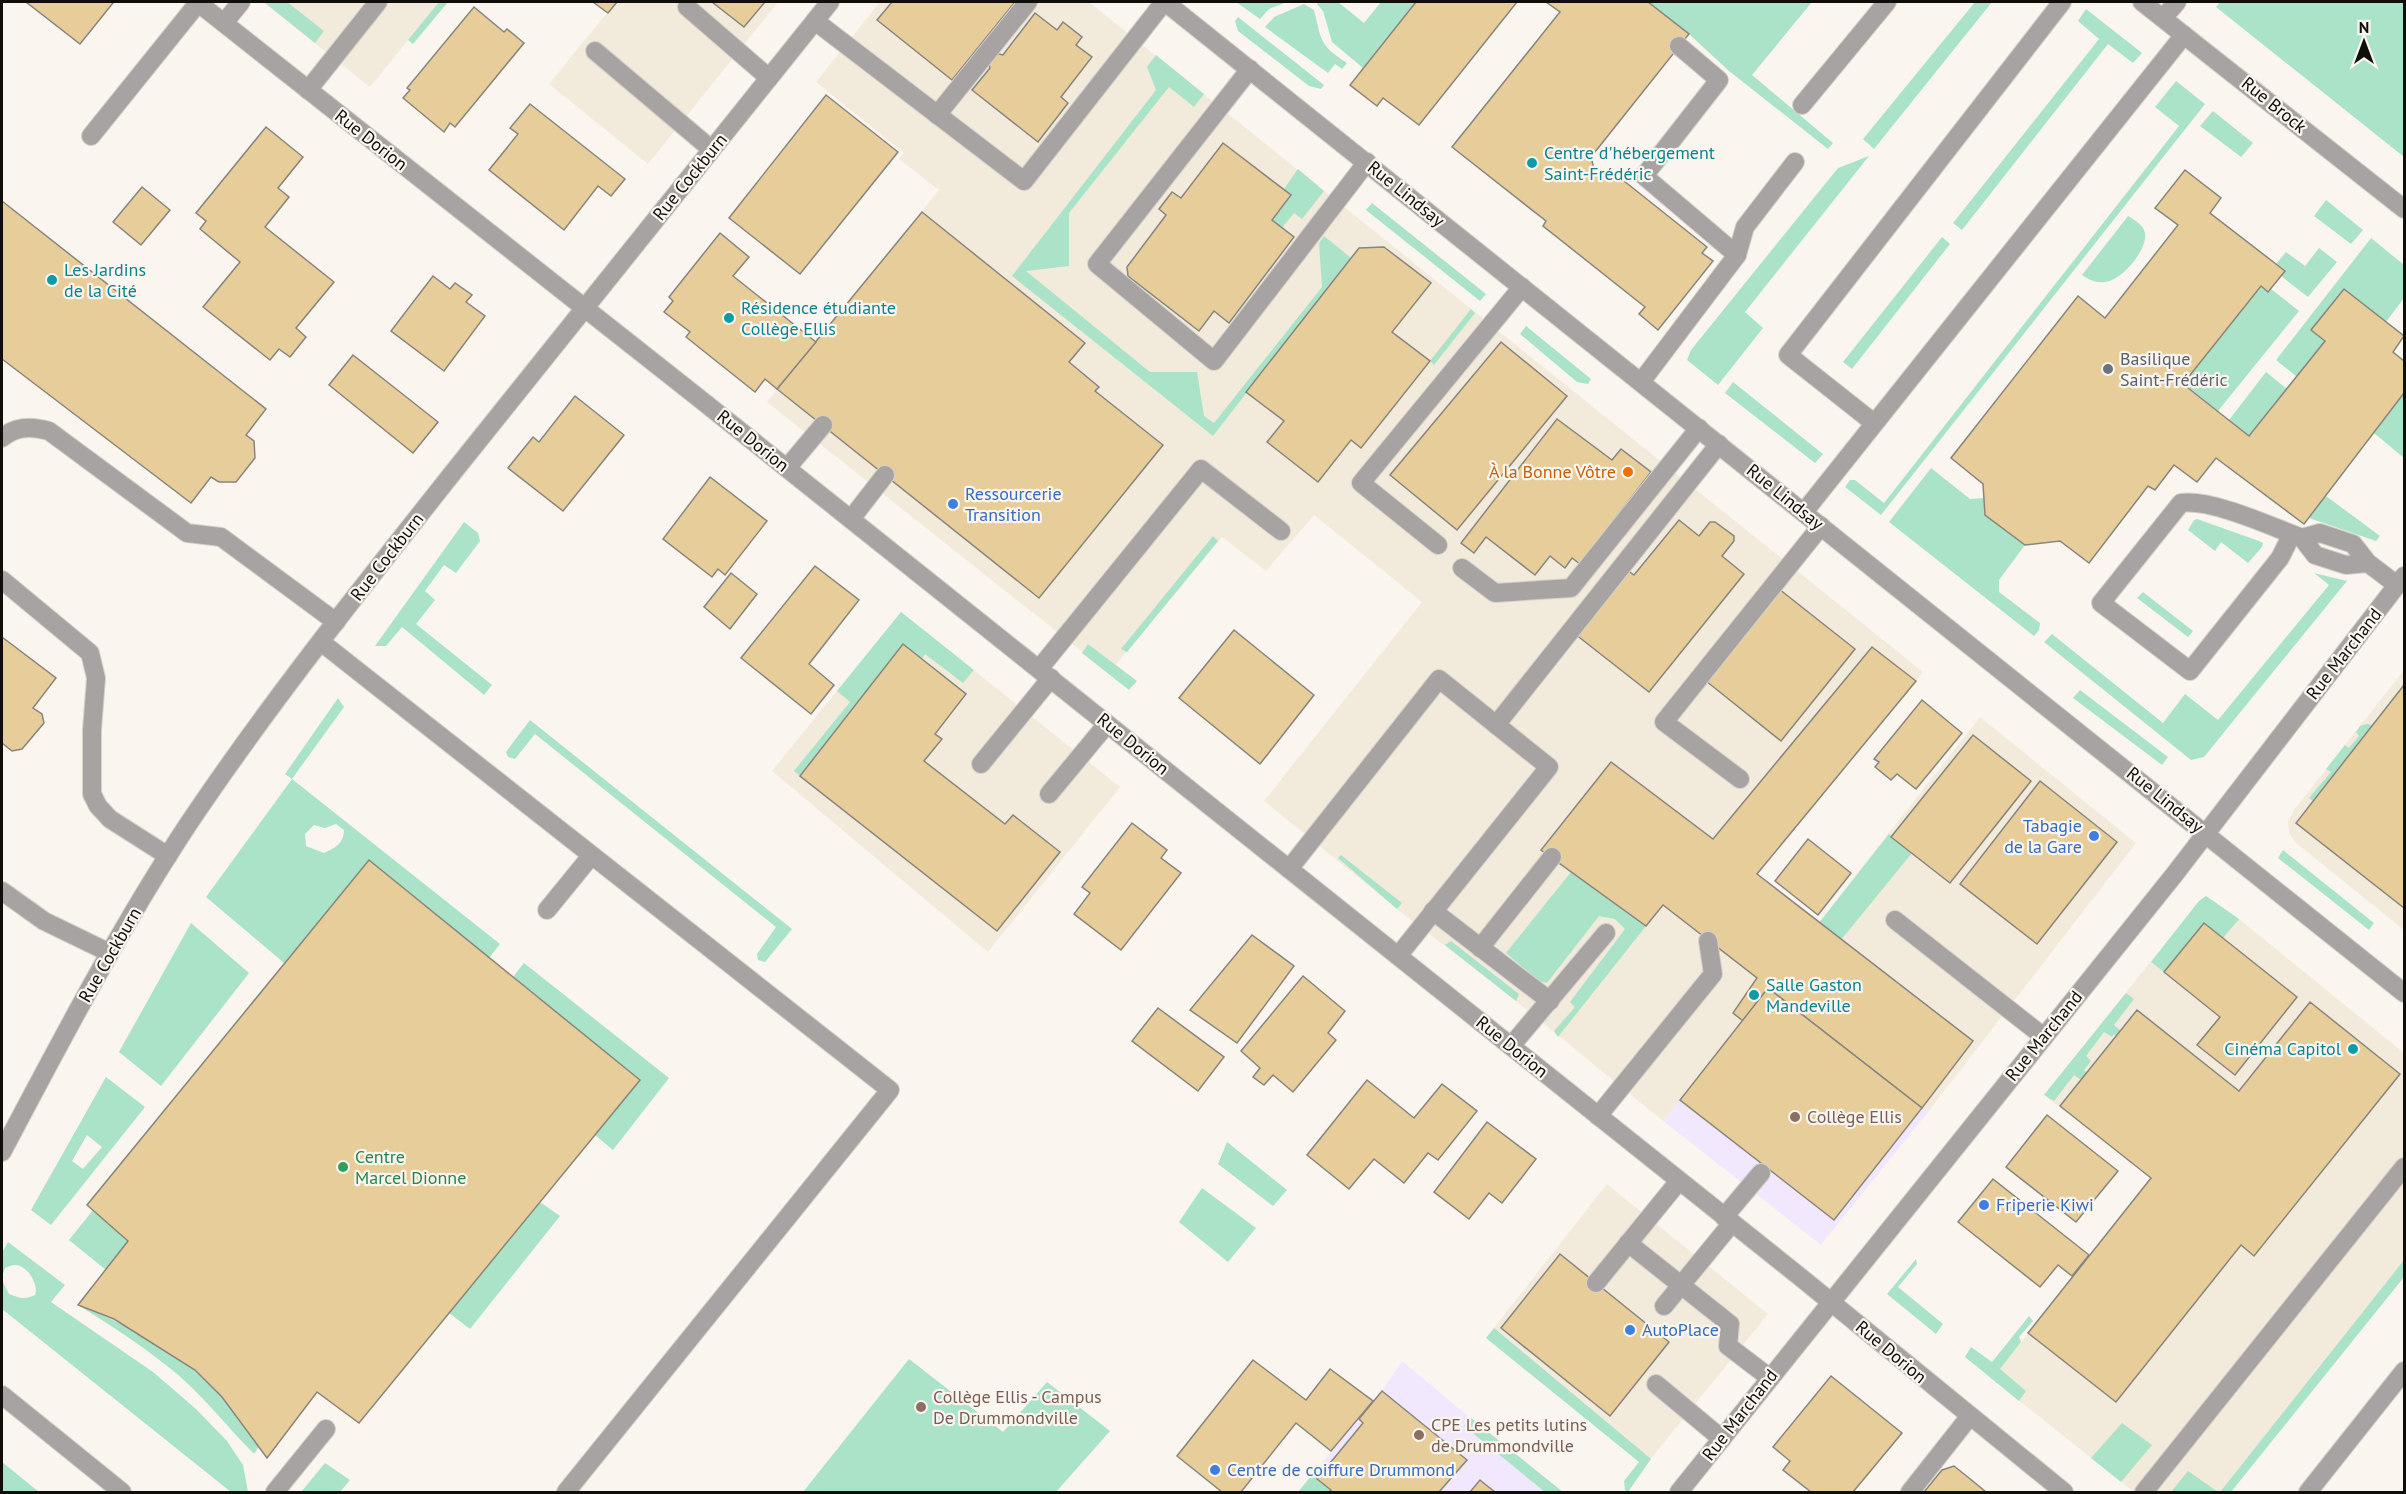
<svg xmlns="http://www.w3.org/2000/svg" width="2406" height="1494" font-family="'PT Sans',sans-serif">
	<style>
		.built { fill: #f2ebdc }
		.education { fill: #f1e8fd }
		.green { fill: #aae3c8; fill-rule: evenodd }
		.building { fill: #e7cd99; stroke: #88857e; stroke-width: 1.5 }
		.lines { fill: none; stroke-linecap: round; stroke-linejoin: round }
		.minor-casing { stroke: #d4d1cb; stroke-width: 20 }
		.minor { stroke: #a7a3a2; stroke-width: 18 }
		.culture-dot { fill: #0f9aa8; stroke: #faf6ef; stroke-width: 2 }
		.worship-dot { fill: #6b7280; stroke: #faf6ef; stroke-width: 2 }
		.food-dot { fill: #e8710a; stroke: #faf6ef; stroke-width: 2 }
		.shop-dot { fill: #3f7fe0; stroke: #faf6ef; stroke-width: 2 }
		.education-dot { fill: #8d6e63; stroke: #faf6ef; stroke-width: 2 }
		.leisure-dot { fill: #2e9e5b; stroke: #faf6ef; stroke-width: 2 }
		.labels { text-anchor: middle; stroke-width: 4.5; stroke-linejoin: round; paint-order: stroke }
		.street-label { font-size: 18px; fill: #0f0e0b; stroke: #faf6ef }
		.culture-label { font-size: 18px; fill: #0d838f; stroke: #faf6ef; text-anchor: start }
		.worship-label { font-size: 18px; fill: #5b616d; stroke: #faf6ef; text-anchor: start }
		.food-label { font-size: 18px; fill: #c56008; stroke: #faf6ef; text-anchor: end }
		.shop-label { font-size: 18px; fill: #366cbe; stroke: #faf6ef; text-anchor: start }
		.education-label { font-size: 18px; fill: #785e54; stroke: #faf6ef; text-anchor: start }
		.leisure-label { font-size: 18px; fill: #27864d; stroke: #faf6ef; text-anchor: start }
	</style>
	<rect width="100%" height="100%" fill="#faf6ef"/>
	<g class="built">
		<path d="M263,2H439L370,87Z"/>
		<path d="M593,2H778L648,164L549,84L607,13Z"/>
		<path d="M880,2H1089L1923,672L1757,873L1819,922L1980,717L2136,843L1928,1112L1768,988L1663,1121L1516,1001L1397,909L1264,801L1422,602L1314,515L1266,571L1222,537L1109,673L767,402L939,190L899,159L904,153L816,82Z"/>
		<path d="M901,612L1120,787L988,952L772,771Z"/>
		<path d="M2404,670V930L2295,842L2289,833L2288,822L2294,810Z"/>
		<path d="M2206,896L2239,919L2404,1053V1260L2220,1492H2134L1992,1379L2151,1178L2044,1095L2199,901Z"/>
		<path d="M1607,1184L1768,1314L1645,1466L1486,1338Z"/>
	</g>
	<g class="education">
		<path d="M1768,988L1928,1112L1821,1245L1663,1121Z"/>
		<path d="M1402,1361L1462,1411L1563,1492H1298L1382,1391Z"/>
	</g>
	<g class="green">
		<path d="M264,2H287L324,31L315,43Z"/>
		<path d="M439,2H448L413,44L408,40Z"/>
		<path d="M1236,2H1287L1269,9L1260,19Z"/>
		<path d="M1319,2H1338L1364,23L1381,2H1416L1363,68L1332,42L1323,11L1317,4Z"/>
		<path d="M1648,2H1812L1752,75L1833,143L1828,149L1729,71L1689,34Z"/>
		<path d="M1975,2H1992L1874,149L1863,139Z"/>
		<path d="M2220,2H2404V157L2216,7Z"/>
		<path d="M1304,4L1314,10C1322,41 1319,45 1347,63L1342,69L1335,64L1328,73L1265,27L1274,17Z"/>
		<path d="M2086,9L2142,53L2133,63L2108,44L1962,230L1953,223L2099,39L2078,21Z"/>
		<path d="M1238,17L1324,85L1321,89L1309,86L1238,31L1235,21Z"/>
		<path d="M1156,55L1204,94L1194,107L1169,87L1069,213V266L1026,271L1150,372H1197L1204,416L1214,423L1322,287L1319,243L1324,236L1351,258L1213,436L1012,276L1156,90L1147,67Z"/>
		<path d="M2176,81L2205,104L1881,515L1845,487L1850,480H1855L1884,503L2179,126L2155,107Z"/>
		<path d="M2213,111L2253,143L2241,157L2200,126Z"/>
		<path d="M1869,156L1745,312L1763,328L1718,385L1687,360L1691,350L1838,168Z"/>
		<path d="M1298,169L1324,191L1302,219L1294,213L1282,228L1272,220L1291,195L1284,189Z"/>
		<path d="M2326,200L2363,230L2351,244L2314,216Z"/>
		<path d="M1372,203L1486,294L1480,301L1366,210Z"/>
		<path d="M2128,216C2134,220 2143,224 2145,233C2148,250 2121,281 2105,282C2095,283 2090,280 2082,275Z"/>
		<path d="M1942,237L1950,244L1852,369L1843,362Z"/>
		<path d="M2371,238L2404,265V298L2386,322L2344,289L2312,329L2325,341L2297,377L2276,360Z"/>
		<path d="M2319,248L2337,262L2308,297L2281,276L2276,264L2286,252L2305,266Z"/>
		<path d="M2261,286L2268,292L2271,289L2299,311L2218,411L2184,384Z"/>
		<path d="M1471,309L1475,313L1434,365L1430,361Z"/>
		<path d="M1526,326L1591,379L1588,384L1577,382L1520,334Z"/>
		<path d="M2266,372L2287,389L2249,436L2229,420Z"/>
		<path d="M1733,382L1823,454L1815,463L1725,393Z"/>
		<path d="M2404,393V458L2374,433Z"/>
		<path d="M1931,468L1970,499L1984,498L1985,515L2025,545L1999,580V592L2040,623L2039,630L2034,636L1889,522Z"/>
		<path d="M2326,496L2380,536L2376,541L2309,518Z"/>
		<path d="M2197,519L2259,541L2263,543L2262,547L2248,563L2221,542L2215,551L2188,530L2194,520Z"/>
		<path d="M464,522L478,533L480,541L456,573L444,565L425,591L435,600L416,624L492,685L484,695L402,627L386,646H375Z"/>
		<path d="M1213,536L1218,541L1127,652L1121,649Z"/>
		<path d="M2314,573L2347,581L2204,757L2191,760L2044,642L2052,634L2163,723L2185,694L2218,720L2329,585Z"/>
		<path d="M2143,592L2193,631L2188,637L2137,598Z"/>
		<path d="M901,612L974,670L963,683L925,654L922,659L903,645L800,776L794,771L850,702L837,691Z"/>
		<path d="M1088,644L1137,681L1129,690L1082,653Z"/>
		<path d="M2080,690L2168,757L2162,765L2073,698Z"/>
		<path d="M338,698L344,707L292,779L500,944L489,958L369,860L284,963L206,897L292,779L285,774ZM336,824L344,830C344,843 335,848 324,853L306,846L305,834L314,825L325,828Z"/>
		<path d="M530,720L792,929L765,962L758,960L757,954L776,927L535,734L515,759L508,757L506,752Z"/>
		<path d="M2367,724L2373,725L2313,801L2309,798L2331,772L2326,769L2345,745L2349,748L2359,736L2356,732L2360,726Z"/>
		<path d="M1889,834L1912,853L1841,940L1819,923Z"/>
		<path d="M2283,850L2374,923L2369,930L2278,858Z"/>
		<path d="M1341,855L1402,903L1397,909L1338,858Z"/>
		<path d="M1571,872L1646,926L1558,1037L1554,1031L1575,1007L1570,1002L1625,929L1615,919L1599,916L1547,983L1539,981L1506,953Z"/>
		<path d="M2206,896L2239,919L2223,938L2204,923L2164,972L2151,962L2199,901Z"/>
		<path d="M191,923L249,973L161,1086L119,1052Z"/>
		<path d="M1451,941L1519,994L1516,1001L1445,945Z"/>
		<path d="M524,963L669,1078L613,1150L595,1135L513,977Z"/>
		<path d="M2126,993L2134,999L2114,1025L2121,1031L2116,1036L2114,1034L2112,1037L2104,1032L2086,1056L2091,1061L2084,1070L2087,1073L2081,1080L2074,1075L2054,1101L2044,1095Z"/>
		<path d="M106,1077L145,1107L51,1225L31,1210ZM87,1135L102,1147L83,1169L72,1161Z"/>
		<path d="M1227,1142L1287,1190L1273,1206L1218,1164Z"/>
		<path d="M1202,1188L1256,1228L1228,1262L1179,1222Z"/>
		<path d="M540,1202L560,1216L470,1329L449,1313Z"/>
		<path d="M93,1210L128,1241L106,1270L69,1240Z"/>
		<path d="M8,1242L65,1285L51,1302L153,1372L196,1409L227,1441L243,1465L248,1492H231L2,1309V1280L9,1294C19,1298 25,1300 35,1295C39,1284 27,1265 15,1265C11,1265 8,1267 5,1268L2,1277V1253Z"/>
		<path d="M1916,1259L1917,1264L1898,1287L1943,1324L1936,1334L1887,1294Z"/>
		<path d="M2404,1260V1277L2231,1492H2220Z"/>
		<path d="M78,1305C119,1321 159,1342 194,1370C220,1390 239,1420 259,1446L254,1454C228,1428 205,1398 177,1374C146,1348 112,1326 78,1305Z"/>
		<path d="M2029,1316L2033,1321L2019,1337L2021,1342L2000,1369L2026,1391L2019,1401L1965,1357L1971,1347L1992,1362Z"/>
		<path d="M1494,1328L1651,1459L1628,1492L1625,1490L1624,1481L1639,1462L1486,1338Z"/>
		<path d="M909,1359L1003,1432L1047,1382L1110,1431L1056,1492H803Z"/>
		<path d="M1471,1418L1563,1492H1545L1464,1426Z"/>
		<path d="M2122,1423L2152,1445L2121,1482L2091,1458Z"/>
		<path d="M2,1462L39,1492H2Z"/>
		<path d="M325,1463L350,1480L340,1492H301Z"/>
		<path d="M2188,1471L2218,1492H2171Z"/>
		<path d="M1312,1475L1331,1490L1329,1492H1298Z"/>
	</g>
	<g class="building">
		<path d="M26,2H111L113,3L80,44Z"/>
		<path d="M593,2H617L608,13Z"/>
		<path d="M712,2H765L744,27Z"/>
		<path d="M892,2H1015L952,80L877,20Z"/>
		<path d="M1416,2H1517L1419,125L1383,98L1377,106L1350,85Z"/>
		<path d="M1546,2H1648L1689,34L1591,157L1594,169L1608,181L1614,173L1707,247L1702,253L1713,261L1658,330L1639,314L1645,307L1543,226L1546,221L1452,147L1560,12Z"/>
		<path d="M474,7L504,32L507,29L524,43L455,127L450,123L444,132L403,98L410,90L407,88Z"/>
		<path d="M1035,13L1057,30L1063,22L1082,37L1076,45L1092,57L1061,97L1068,103L1038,142L972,90L990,68L988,61L995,53L1003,55Z"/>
		<path d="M826,95L898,152L800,274L729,218Z"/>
		<path d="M530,104L625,179L611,196L598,186L564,230L489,170L518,134L510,128Z"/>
		<path d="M266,127L303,157L278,188L289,197L265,227L334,282L296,328L306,337L290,357L279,349L270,360L203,307L240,262L200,229L206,221L196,213Z"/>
		<path d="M1223,143L1291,195L1272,220L1294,237L1229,323L1214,311L1199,331L1128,276L1127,267L1166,215L1159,209L1172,192L1181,198Z"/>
		<path d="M2185,170L2221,198L2210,213L2285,271L2268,292L2261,286L2183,384L2249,436L2325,341L2311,330L2344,289L2404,336L2393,352L2404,361V393L2304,524L2216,458L2197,482L2174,465L2155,490L2148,486L2089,563L2060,541L2025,545L1985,515L1983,484L1951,458L2078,296L2105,318L2178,225L2155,208Z"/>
		<path d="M142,187L170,210L141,245L113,222Z"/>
		<path d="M2,201L266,409L246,435L254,441L255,458L236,482H219L211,477L191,503L2,359Z"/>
		<path d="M922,212L1085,343L1069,362L1099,387L1095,391L1163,445L1039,598L777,389Z"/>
		<path d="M720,233L749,257L733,276L816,342L777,389L765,379L755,392L686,337L690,332L664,312L673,301L669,297Z"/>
		<path d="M1384,247L1431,283L1392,332L1430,361L1361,448L1351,440L1318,482L1267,442L1284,421L1246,392L1359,248Z"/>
		<path d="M433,276L450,289L455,283L472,295L466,302L485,316L444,371L391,331Z"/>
		<path d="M1501,342L1567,396L1457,530L1390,475Z"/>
		<path d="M353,355L438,422L413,453L329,385Z"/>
		<path d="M575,396L624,435L563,511L508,468L533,437L539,442Z"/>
		<path d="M1557,419L1612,460L1621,449L1651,472L1580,564L1572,558L1565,568L1550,556L1535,575L1486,537L1474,553L1461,543Z"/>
		<path d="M710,477L767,521L725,575L718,569L712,577L663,539Z"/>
		<path d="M1679,520L1699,536L1710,522H1715L1734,536V541L1722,556L1744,574L1649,692L1575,634L1627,570L1634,575Z"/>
		<path d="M815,566L859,600L809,664L834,685L811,714L741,658Z"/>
		<path d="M731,573L757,594L730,629L704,607Z"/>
		<path d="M1779,589L1855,649L1781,741L1706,681Z"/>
		<path d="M1234,630L1314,695L1260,764L1179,698Z"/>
		<path d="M2,637L56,678L33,708L42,714L44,723L22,749L12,751L2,743Z"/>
		<path d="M903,644L966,694L935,734L942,739L924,761L1005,824L1013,815L1060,852L997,931L800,776Z"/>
		<path d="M1872,647L1916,681L1757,874L1973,1041L1922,1108L1768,988L1743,1021L1733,1013L1757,978L1663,905L1646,926L1541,850L1611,762L1713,839Z"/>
		<path d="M2404,685V908L2296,823Z"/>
		<path d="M1922,700L1962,733L1916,789L1897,774L1891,780L1875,767L1879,762L1874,759Z"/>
		<path d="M1973,735L2031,781L1950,883L1891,837Z"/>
		<path d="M2040,781L2117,842L2037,944L1960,884Z"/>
		<path d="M1132,823L1167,850L1161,858L1181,873L1121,950L1074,914L1090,893L1082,887Z"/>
		<path d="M1808,839L1851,873L1818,915L1775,881Z"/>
		<path d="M369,860L640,1080L359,1423L317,1392L267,1458L222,1397L195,1370L114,1319L78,1305L128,1241L87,1205Z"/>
		<path d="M2204,923L2297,997L2235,1075L2197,1045L2220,1017L2164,972Z"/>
		<path d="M1252,935L1294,966L1237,1043L1190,1010Z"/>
		<path d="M1303,976L1345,1011L1328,1033L1336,1040L1293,1092L1273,1075L1264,1085L1253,1077L1260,1068L1241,1051Z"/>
		<path d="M1768,988L1922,1108L1834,1220L1680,1100Z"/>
		<path d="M2310,1002L2400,1074L2254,1256L2241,1245L2116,1402L2028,1333L2151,1178L2060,1106L2137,1010L2239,1091Z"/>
		<path d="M1158,1008L1224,1057L1198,1091L1132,1041Z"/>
		<path d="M1367,1080L1414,1118L1442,1084L1477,1111L1438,1160L1428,1153L1404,1183L1374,1159L1349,1189L1307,1155Z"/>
		<path d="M2047,1115L2118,1171L2076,1222L2006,1167Z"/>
		<path d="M1487,1122L1536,1159L1502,1203L1489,1193L1469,1219L1434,1192Z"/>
		<path d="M1993,1179L2089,1255L2072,1276L2058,1265L2040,1287L1958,1222Z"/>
		<path d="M1560,1254L1669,1342L1610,1416L1501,1328Z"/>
		<path d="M1253,1360L1306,1400L1330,1369L1373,1401L1331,1451L1296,1423L1241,1492H1222L1177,1456Z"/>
		<path d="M1831,1376L1902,1433L1853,1492H1811L1783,1470L1790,1461L1773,1447Z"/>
		<path d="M1382,1391L1467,1460L1439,1492H1329L1331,1490L1317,1479L1363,1423L1359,1419Z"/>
		<path d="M1954,1466L1969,1478L1986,1492H1924L1942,1470Z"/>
		<path d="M1480,1480L1486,1485L1495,1492H1470Z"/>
	</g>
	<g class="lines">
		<defs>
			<g id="minor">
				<path d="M197,2L700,399L1799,1276L2064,1492"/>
				<path d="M1165,2L2404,993"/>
				<path d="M2142,2L2404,209"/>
				<path d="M687,7L769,78"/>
				<path d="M2163,18L2177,2"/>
				<path d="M815,21L1024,181L1164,2"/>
				<path d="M224,23L241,2"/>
				<path d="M1679,46L1719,80L1644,176L1737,255"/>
				<path d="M595,51L711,149"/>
				<path d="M1250,69L1097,264L1214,361L1367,162"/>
				<path d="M308,90L378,2"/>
				<path d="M1802,105L1887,2"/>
				<path d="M937,115L1028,2"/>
				<path d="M91,136L198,3"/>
				<path d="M1641,382L1737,255L1745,227L1795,162"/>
				<path d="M1874,423L1788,355L2062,2"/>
				<path d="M2,438C15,426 32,426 49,431L187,533L221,537L336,622"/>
				<path d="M787,468L823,425"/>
				<path d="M1804,512L2184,35"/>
				<path d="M851,519L885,475"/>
				<path d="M2292,534L2280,558L2190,671L2101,603L2181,503C2212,499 2270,526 2302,538"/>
				<path d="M1438,545L1361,483L1522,287"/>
				<path d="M2368,563L2346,565L2315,555L2302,538L2320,533L2353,544L2368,563L2397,585"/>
				<path d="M1462,568L1495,593L1571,588L1699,428"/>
				<path d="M2,580L90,653L96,678L92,730V794L98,806L110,819L168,856"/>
				<path d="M321,642L890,1090L566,1492"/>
				<path d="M1039,669L1201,469L1281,531"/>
				<path d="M1496,725L1719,444"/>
				<path d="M981,764L1051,678"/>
				<path d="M1740,779L1664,722L1821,526"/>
				<path d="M1049,794L1107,724"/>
				<path d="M1289,869L1439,679L1549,767L1398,956"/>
				<path d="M2,891L44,921L110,953"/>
				<path d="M547,910L591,856"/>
				<path d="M1433,911L1550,1001"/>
				<path d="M1895,920L2044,1037"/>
				<path d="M1480,948L1552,857"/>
				<path d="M1511,1046L1606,933"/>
				<path d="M1598,1116L1713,974L1708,941"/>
				<path d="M2,1152C61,1041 119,929 189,823C271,701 364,585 455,470C580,313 706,158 830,2"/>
				<path d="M1724,1217L1761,1173"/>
				<path d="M1628,1243L1730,1324L1728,1346L1770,1378"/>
				<path d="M1596,1283L1679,1181"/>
				<path d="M1664,1306L1732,1223"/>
				<path d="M1656,1384L1722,1439"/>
				<path d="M2,1395L122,1492"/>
				<path d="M275,1492L326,1429"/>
				<path d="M1679,1492L2174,875L2404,576"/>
				<path d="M1910,1492L1970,1416"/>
				<path d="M2144,1492L2404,1167"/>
				<path d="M2308,1492L2404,1371"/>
			</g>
		</defs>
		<use href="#minor" class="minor-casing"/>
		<use href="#minor" class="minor"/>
	</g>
	<g class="culture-dot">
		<circle cx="1532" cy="163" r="6"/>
		<circle cx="52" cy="280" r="6"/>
		<circle cx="729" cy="318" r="6"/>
		<circle cx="1754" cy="995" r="6"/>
		<circle cx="2353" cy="1049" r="6"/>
	</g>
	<circle class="worship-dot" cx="2108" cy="369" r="6"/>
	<circle class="food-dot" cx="1628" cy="472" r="6"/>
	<g class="shop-dot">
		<circle cx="953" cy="504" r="6"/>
		<circle cx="2094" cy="836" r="6"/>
		<circle cx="1984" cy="1205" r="6"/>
		<circle cx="1630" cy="1330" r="6"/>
		<circle cx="1215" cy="1470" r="6"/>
	</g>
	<g class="education-dot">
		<circle cx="1795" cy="1117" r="6"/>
		<circle cx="921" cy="1407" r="6"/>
		<circle cx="1419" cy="1435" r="6"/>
	</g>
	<circle class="leisure-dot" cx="343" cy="1167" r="6"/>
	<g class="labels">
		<g class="street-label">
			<text transform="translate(2274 105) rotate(39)" y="6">Rue Brock</text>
			<text transform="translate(371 140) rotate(38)" y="6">Rue Dorion</text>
			<text transform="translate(690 177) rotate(-51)" y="6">Rue Cockburn</text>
			<text transform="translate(1406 194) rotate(39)" y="6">Rue Lindsay</text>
			<text transform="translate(753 441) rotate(39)" y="6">Rue Dorion</text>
			<text transform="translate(1785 497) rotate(39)" y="6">Rue Lindsay</text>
			<text transform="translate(387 557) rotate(-52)" y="6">Rue Cockburn</text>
			<text transform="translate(2344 654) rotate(-52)" y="6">Rue Marchand</text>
			<text transform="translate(1133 744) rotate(39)" y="6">Rue Dorion</text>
			<text transform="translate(2165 800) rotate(39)" y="6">Rue Lindsay</text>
			<text transform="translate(110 955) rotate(-60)" y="6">Rue Cockburn</text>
			<text transform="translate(2044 1036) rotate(-51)" y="6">Rue Marchand</text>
			<text transform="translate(1512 1047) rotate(39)" y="6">Rue Dorion</text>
			<text transform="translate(1891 1352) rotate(40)" y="6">Rue Dorion</text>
			<text transform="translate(1740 1415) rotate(-52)" y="6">Rue Marchand</text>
		</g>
		<g class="culture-label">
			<text x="1544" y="159">Centre d'hébergement<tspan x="1544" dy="21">Saint-Frédéric</tspan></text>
			<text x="64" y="276">Les Jardins<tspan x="64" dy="21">de la Cité</tspan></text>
			<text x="741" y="314">Résidence étudiante<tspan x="741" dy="21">Collège Ellis</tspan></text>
			<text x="1766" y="991">Salle Gaston<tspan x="1766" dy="21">Mandeville</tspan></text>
			<text x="2341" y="1055" text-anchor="end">Cinéma Capitol</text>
		</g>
		<g class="worship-label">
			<text x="2120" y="365">Basilique<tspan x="2120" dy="21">Saint-Frédéric</tspan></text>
		</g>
		<g class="food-label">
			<text x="1616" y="478">À la Bonne Vôtre</text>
		</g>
		<g class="shop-label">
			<text x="965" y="500">Ressourcerie<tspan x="965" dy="21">Transition</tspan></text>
			<text x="2082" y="832" text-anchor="end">Tabagie<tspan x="2082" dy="21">de la Gare</tspan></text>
			<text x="1996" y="1211">Friperie Kiwi</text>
			<text x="1642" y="1336">AutoPlace</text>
			<text x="1227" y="1476">Centre de coiffure Drummond</text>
		</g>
		<g class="education-label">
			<text x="1807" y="1123">Collège Ellis</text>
			<text x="933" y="1403">Collège Ellis - Campus<tspan x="933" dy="21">De Drummondville</tspan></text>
			<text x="1431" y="1431">CPE Les petits lutins<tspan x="1431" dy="21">de Drummondville</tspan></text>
		</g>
		<g class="leisure-label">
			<text x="355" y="1163">Centre<tspan x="355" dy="21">Marcel Dionne</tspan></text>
		</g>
	</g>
	<rect width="2406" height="1494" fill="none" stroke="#0f0e0b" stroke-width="6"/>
	<g transform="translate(2364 42)" stroke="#faf6ef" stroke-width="4.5" paint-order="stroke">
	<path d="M0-4.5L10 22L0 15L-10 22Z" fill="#0f0e0b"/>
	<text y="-9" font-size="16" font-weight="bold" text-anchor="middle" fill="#0f0e0b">N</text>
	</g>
</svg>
